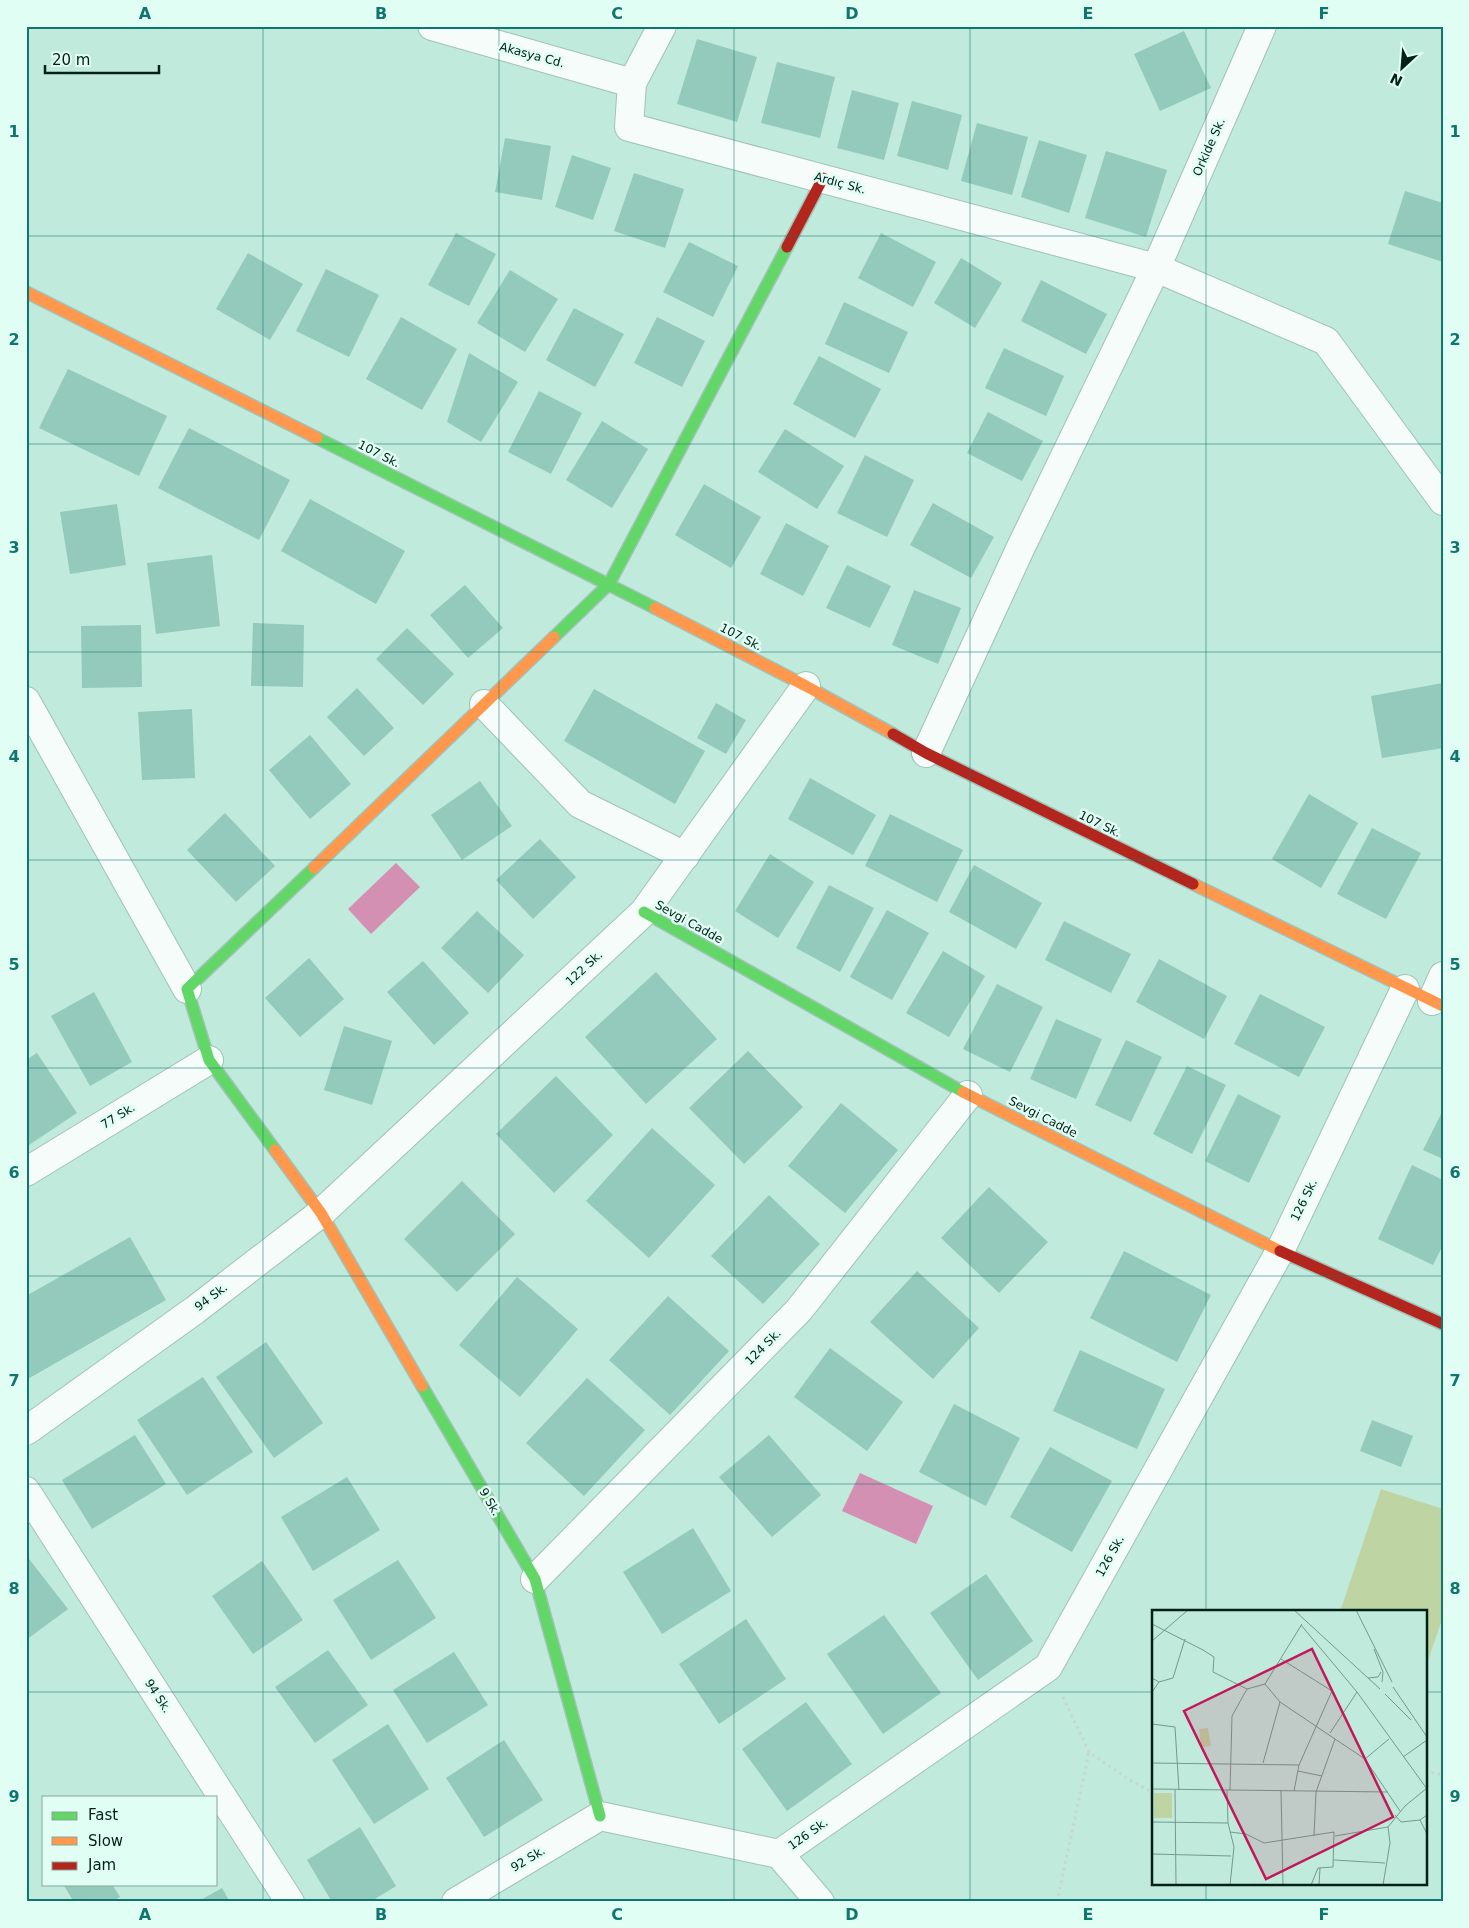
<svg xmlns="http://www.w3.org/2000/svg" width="1469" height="1928" font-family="'DejaVu Sans',sans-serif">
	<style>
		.green { fill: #bfd4a3 }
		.water { fill: #d490b3 }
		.building { fill: #93cabb }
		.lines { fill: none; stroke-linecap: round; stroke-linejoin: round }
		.street-casing { stroke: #a1c2b7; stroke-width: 30 }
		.fast-casing { stroke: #a1c2b7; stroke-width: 14 }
		.slow-casing { stroke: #a1c2b7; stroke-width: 14 }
		.jam-casing { stroke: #a1c2b7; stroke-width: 14 }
		.path { stroke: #c8d6d1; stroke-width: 3; stroke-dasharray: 2.5 4; stroke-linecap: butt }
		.street { stroke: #f6fcfa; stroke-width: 28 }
		.fast { stroke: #63d668; stroke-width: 11 }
		.slow { stroke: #ff974d; stroke-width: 11 }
		.jam { stroke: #b3261e; stroke-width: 11 }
		.grid { fill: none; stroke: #0f766e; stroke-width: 1; stroke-opacity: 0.55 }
		.labels { text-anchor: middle; stroke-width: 5; stroke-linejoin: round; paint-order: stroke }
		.street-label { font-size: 12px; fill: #012118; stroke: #e0fef3 }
		.inset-road { fill: none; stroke: #749a8d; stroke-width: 1 }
		.view { fill: #c2185b; fill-opacity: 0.15; stroke: #c2185b; stroke-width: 2.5 }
		.inset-edge { fill: none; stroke: #012118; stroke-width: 2.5 }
		.neatline { fill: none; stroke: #0f766e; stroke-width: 2 }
		.grid-label { font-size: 16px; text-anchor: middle; font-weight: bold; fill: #0f766e }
	</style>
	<rect width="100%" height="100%" fill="#c0eadb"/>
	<path class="green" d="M1381,1489L1443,1509V1617L1425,1669V1612H1340Z"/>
	<g class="water">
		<path d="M396,863L420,887L371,934L348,909Z"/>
		<path d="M860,1473L933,1506L916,1544L842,1511Z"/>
	</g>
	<g class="building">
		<path d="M1184,31L1211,88L1160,111L1134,54Z"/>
		<path d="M697,39L757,57L737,122L677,104Z"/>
		<path d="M777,62L835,77L820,138L761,123Z"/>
		<path d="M852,90L899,103L884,160L837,148Z"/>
		<path d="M912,101L962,115L948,170L897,156Z"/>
		<path d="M977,123L1028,137L1012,195L961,181Z"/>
		<path d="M505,138L551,146L542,200L495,192Z"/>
		<path d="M1039,140L1087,155L1069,213L1021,197Z"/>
		<path d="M1106,151L1167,170L1146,237L1085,218Z"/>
		<path d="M572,155L611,168L593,220L555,207Z"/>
		<path d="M634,173L684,189L665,248L614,231Z"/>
		<path d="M1405,191L1443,203V262L1388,244Z"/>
		<path d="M456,233L496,254L469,306L428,285Z"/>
		<path d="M881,233L936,262L913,307L858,278Z"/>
		<path d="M689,242L738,266L713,317L663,292Z"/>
		<path d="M248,253L303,284L270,340L216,309Z"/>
		<path d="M961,258L1002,283L975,328L934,303Z"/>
		<path d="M326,269L379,295L349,357L296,331Z"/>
		<path d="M510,270L558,299L525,352L477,323Z"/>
		<path d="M1041,280L1107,314L1086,354L1021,321Z"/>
		<path d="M844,302L908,332L889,373L825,344Z"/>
		<path d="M574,308L624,334L595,387L546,360Z"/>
		<path d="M401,317L457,349L422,410L366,379Z"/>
		<path d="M657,317L705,341L682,387L634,363Z"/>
		<path d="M1004,348L1064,376L1046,416L985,388Z"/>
		<path d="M469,353L518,382L481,442L447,422Z"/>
		<path d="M819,356L881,389L855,438L793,404Z"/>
		<path d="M68,369L167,416L139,476L39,428Z"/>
		<path d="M539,391L582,413L551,474L508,452Z"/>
		<path d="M988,412L1043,441L1022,481L967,453Z"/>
		<path d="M602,421L648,449L612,508L566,480Z"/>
		<path d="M189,428L290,480L259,540L158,488Z"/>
		<path d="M785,429L844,466L817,509L758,472Z"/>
		<path d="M865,455L914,480L887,537L837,513Z"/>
		<path d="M704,484L761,517L731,568L675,535Z"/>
		<path d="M310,499L405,551L376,604L281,551Z"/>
		<path d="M933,503L994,537L971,578L910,545Z"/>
		<path d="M117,504L126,565L70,574L60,512Z"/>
		<path d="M786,523L829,546L803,596L760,574Z"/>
		<path d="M212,555L220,626L156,634L147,563Z"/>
		<path d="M847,565L891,586L870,628L826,608Z"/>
		<path d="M465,585L503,628L468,658L430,615Z"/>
		<path d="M914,590L961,608L938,664L892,645Z"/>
		<path d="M253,623L304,625L303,687L251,686Z"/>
		<path d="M141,625L142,687L82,688L81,626Z"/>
		<path d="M407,628L454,674L423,705L376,659Z"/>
		<path d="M1443,683V748L1382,758L1371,696Z"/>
		<path d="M357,688L394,728L364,756L327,717Z"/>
		<path d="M594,689L705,751L675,804L564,741Z"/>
		<path d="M716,703L746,720L726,754L697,738Z"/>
		<path d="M192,709L195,778L142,780L138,712Z"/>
		<path d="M310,735L351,784L310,819L269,770Z"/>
		<path d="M810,778L876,815L853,855L788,819Z"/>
		<path d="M480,781L512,826L462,860L431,815Z"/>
		<path d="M1309,794L1358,823L1321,888L1272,859Z"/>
		<path d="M225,813L275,866L236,902L187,850Z"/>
		<path d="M890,814L963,850L937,902L865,866Z"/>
		<path d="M1372,828L1421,853L1386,919L1337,894Z"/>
		<path d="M540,839L576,877L533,919L496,880Z"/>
		<path d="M770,854L814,882L778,938L735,911Z"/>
		<path d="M974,865L1042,903L1016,949L949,912Z"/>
		<path d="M829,885L874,908L840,972L796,948Z"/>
		<path d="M887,910L929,933L892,1000L850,977Z"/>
		<path d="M477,911L524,955L488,993L441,948Z"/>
		<path d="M1064,921L1131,954L1111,993L1045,960Z"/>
		<path d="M943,951L985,976L949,1037L906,1013Z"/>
		<path d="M309,958L344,999L300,1037L265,998Z"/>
		<path d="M1159,959L1227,996L1204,1039L1136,1002Z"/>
		<path d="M423,961L469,1013L434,1045L387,992Z"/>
		<path d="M656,972L717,1039L646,1104L585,1037Z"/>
		<path d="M997,984L1043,1007L1010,1072L963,1049Z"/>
		<path d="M94,992L132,1062L90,1086L51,1016Z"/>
		<path d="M1260,994L1325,1027L1299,1077L1234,1044Z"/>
		<path d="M1056,1019L1102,1039L1076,1099L1030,1079Z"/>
		<path d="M344,1026L392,1041L372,1105L324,1090Z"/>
		<path d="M1126,1040L1162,1057L1131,1122L1095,1105Z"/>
		<path d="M748,1051L803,1107L744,1164L689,1108Z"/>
		<path d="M37,1053L77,1113L26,1147V1060Z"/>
		<path d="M1187,1066L1226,1085L1192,1154L1153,1134Z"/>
		<path d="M556,1076L613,1135L554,1193L496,1134Z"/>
		<path d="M1238,1094L1281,1116L1249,1183L1205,1161Z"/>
		<path d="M841,1103L898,1150L845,1213L788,1166Z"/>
		<path d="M1443,1110V1159L1423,1150Z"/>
		<path d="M652,1128L715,1185L649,1258L586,1201Z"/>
		<path d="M1412,1165L1443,1180V1245L1433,1265L1378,1239Z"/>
		<path d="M462,1181L515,1234L457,1292L404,1239Z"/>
		<path d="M989,1187L1048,1242L999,1293L941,1238Z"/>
		<path d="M769,1195L820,1244L763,1304L711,1256Z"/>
		<path d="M130,1237L166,1300L26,1380V1296Z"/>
		<path d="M1124,1251L1211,1295L1177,1362L1090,1318Z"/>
		<path d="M917,1271L979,1328L933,1379L870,1322Z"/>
		<path d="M517,1277L578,1329L520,1397L459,1345Z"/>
		<path d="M668,1296L729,1351L670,1415L609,1360Z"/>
		<path d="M266,1342L323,1423L274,1458L216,1377Z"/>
		<path d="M830,1348L903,1402L867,1451L794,1397Z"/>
		<path d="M1080,1350L1165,1389L1137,1449L1053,1411Z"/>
		<path d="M203,1377L253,1452L187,1495L137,1420Z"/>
		<path d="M587,1378L645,1430L584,1496L526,1443Z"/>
		<path d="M954,1404L1020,1438L986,1506L919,1472Z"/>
		<path d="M1372,1420L1413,1436L1401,1467L1360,1451Z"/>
		<path d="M135,1435L166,1484L92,1529L62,1480Z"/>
		<path d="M769,1435L821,1495L772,1537L719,1477Z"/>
		<path d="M1050,1447L1112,1481L1072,1552L1010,1517Z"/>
		<path d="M347,1477L380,1530L313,1571L281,1517Z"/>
		<path d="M693,1528L731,1591L662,1634L623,1572Z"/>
		<path d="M26,1555L68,1609L26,1640Z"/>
		<path d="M398,1560L436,1618L371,1660L333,1600Z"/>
		<path d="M262,1561L303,1620L253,1654L212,1596Z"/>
		<path d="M986,1574L1033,1641L978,1680L930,1613Z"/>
		<path d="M884,1615L941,1693L883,1734L827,1654Z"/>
		<path d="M746,1619L786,1679L719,1724L679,1664Z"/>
		<path d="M328,1650L368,1705L315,1743L275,1687Z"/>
		<path d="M454,1652L488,1705L427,1743L393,1690Z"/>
		<path d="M806,1702L852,1764L787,1811L742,1749Z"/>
		<path d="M388,1724L429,1789L374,1824L332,1760Z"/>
		<path d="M504,1740L543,1800L484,1837L446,1778Z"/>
		<path d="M360,1827L396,1886L370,1902H332L307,1860Z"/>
		<path d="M63,1884H112L120,1897L111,1902H74Z"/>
		<path d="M222,1888L230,1902H197Z"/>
	</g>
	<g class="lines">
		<defs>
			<g id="street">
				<path d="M432,26L632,83"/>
				<path d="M662,26L632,83L629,127L1156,268L1326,341L1443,501"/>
				<path d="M26,701L187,989"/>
				<path d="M484,704L580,804L685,856"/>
				<path d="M926,753L1020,549L1156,268L1262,26"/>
				<path d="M1432,1001L1443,976"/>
				<path d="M26,1172L209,1060"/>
				<path d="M26,1431L195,1310L321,1213L644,912L806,686"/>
				<path d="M26,1491L290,1902"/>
				<path d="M535,1579L799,1310L968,1095"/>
				<path d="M779,1854L820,1902"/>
				<path d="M456,1902L600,1816L779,1854L1048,1667L1280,1251L1405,989"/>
			</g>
			<g id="fast">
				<path d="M317,438L655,608"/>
				<path d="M554,637L609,584L787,247"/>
				<path d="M644,912L963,1092"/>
				<path d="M275,1150L209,1060L187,989L314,868"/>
				<path d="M422,1386L535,1579L600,1816"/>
			</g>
			<g id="slow">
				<path d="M26,292L317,438"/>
				<path d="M655,608L806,686L893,734"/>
				<path d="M314,868L554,637"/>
				<path d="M1193,884L1443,1006"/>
				<path d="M963,1092L1280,1251"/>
				<path d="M275,1150L321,1213L422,1386"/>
			</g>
			<g id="jam">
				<path d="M787,247L823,178"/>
				<path d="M893,734L926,753L1193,884"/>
				<path d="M1280,1251L1443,1324"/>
			</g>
		</defs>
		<use href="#street" class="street-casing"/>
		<use href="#fast" class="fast-casing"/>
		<use href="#slow" class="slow-casing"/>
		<use href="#jam" class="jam-casing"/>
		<g class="path">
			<path d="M1063,1697L1089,1752L1128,1779L1153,1793"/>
			<path d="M1425,1771L1443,1775"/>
			<path d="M1057,1902L1089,1752"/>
		</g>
		<use href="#street" class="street"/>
		<use href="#fast" class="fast"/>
		<use href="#slow" class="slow"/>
		<use href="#jam" class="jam"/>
	</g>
	<path class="grid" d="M263,26V1902M499,26V1902M734,26V1902M970,26V1902M1206,26V1612M26,236H1443M26,444H1443M26,652H1443M26,860H1443M26,1068H1443M26,1276H1443M26,1484H1443M26,1692H1153M1425,1692H1443M1206,1884V1902"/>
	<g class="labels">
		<g class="street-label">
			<text transform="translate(532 55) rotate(15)" y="4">Akasya Cd.</text>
			<text transform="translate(1209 147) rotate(-66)" y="4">Orkide Sk.</text>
			<text transform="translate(840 183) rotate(15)" y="4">Ardıç Sk.</text>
			<text transform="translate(379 454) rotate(27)" y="4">107 Sk.</text>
			<text transform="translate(741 637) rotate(27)" y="4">107 Sk.</text>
			<text transform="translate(1100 824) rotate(26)" y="4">107 Sk.</text>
			<text transform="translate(689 922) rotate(29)" y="4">Sevgi Cadde</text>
			<text transform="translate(584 968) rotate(-43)" y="4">122 Sk.</text>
			<text transform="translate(118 1116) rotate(-32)" y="4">77 Sk.</text>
			<text transform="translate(1043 1117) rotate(27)" y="4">Sevgi Cadde</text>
			<text transform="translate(1304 1200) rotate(-64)" y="4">126 Sk.</text>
			<text transform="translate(211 1297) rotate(-37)" y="4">94 Sk.</text>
			<text transform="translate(763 1347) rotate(-45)" y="4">124 Sk.</text>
			<text transform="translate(490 1502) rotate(60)" y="4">9 Sk.</text>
			<text transform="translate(1110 1556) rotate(-61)" y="4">126 Sk.</text>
			<text transform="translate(158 1696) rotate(57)" y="4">94 Sk.</text>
			<text transform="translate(808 1834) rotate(-35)" y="4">126 Sk.</text>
			<text transform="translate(528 1859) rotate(-31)" y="4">92 Sk.</text>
		</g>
	</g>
	<g transform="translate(1152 1610)">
		<rect width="275" height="275" fill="#c0eadb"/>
		<path d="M56,118L59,136L49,137L47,119ZM2,183H20V208H2Z" fill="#bfd4a3"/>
		<path class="inset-road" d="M142,0L228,79M204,0L240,72M0,14L51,40L62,47L61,62L95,79M149,15L205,82L275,179M0,31L36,0M222,39L231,62L230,72M129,49L180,81L147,155L142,181M0,68L7,72L0,82M216,68L226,67L229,62M7,72L21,68L33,29M113,74L128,92L183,129L164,182L162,226M113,74L150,14M241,77L275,127M233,84L259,110M0,114L23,117L27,180M178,123L205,82M183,129L213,149L248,201M251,147L275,130M213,149L237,129M0,153L147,155M111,153L128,92M146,161L170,166M0,179L236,182M23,180L24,275M75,180L76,213L82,237L78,275M78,180L80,106L95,79L113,74M129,180L131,275M243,205L249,212L268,210L275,205M0,210V179M268,210L275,224M0,212L76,213M78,222L94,224L112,233L182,222L181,257L166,258L159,275M183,226L236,217L253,196L275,178M0,244L79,246M182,250L233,253M167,275L168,258M231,275L238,233L236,217"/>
		<path class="view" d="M160,39L241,207L114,269L32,101Z"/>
		<rect width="275" height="275" class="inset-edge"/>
	</g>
	<rect width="1469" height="1928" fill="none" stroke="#e0fef3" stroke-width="55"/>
	<rect x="42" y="1796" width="175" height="90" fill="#e0fef3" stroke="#87a69b"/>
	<rect x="52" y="1812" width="25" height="8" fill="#63d668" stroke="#87a69b"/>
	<text x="88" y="1820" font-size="15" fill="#012118">Fast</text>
	<rect x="52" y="1837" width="25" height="8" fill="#ff974d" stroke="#87a69b"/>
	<text x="88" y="1846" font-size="15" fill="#012118">Slow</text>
	<rect x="52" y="1862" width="25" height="8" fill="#b3261e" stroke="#87a69b"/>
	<text x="88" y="1870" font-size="15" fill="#012118">Jam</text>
	<g transform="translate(1402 68) rotate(206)" stroke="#e0fef3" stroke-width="4" paint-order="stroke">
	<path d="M0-4L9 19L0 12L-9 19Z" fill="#012118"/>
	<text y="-8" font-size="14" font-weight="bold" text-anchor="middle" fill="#012118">N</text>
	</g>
	<path d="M45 65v8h114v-8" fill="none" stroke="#012118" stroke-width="2.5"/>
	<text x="52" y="65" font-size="15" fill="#012118" stroke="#e0fef3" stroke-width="4" paint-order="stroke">20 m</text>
	<rect x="28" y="28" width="1414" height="1872" class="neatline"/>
	<g class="grid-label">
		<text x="145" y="19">A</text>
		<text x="381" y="19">B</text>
		<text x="617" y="19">C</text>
		<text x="852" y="19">D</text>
		<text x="1088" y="19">E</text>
		<text x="1324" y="19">F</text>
		<text x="14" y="137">1</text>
		<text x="1455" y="137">1</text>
		<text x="14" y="345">2</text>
		<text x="1455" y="345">2</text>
		<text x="14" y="553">3</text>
		<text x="1455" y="553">3</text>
		<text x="14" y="762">4</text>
		<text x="1455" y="762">4</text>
		<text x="14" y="970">5</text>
		<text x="1455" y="970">5</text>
		<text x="14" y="1178">6</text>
		<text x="1455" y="1178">6</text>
		<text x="14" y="1386">7</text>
		<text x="1455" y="1386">7</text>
		<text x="14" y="1594">8</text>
		<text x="1455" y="1594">8</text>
		<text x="14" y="1802">9</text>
		<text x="1455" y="1802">9</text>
		<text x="145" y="1920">A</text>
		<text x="381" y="1920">B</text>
		<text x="617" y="1920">C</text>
		<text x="852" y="1920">D</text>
		<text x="1088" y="1920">E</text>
		<text x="1324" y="1920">F</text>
	</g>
</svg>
